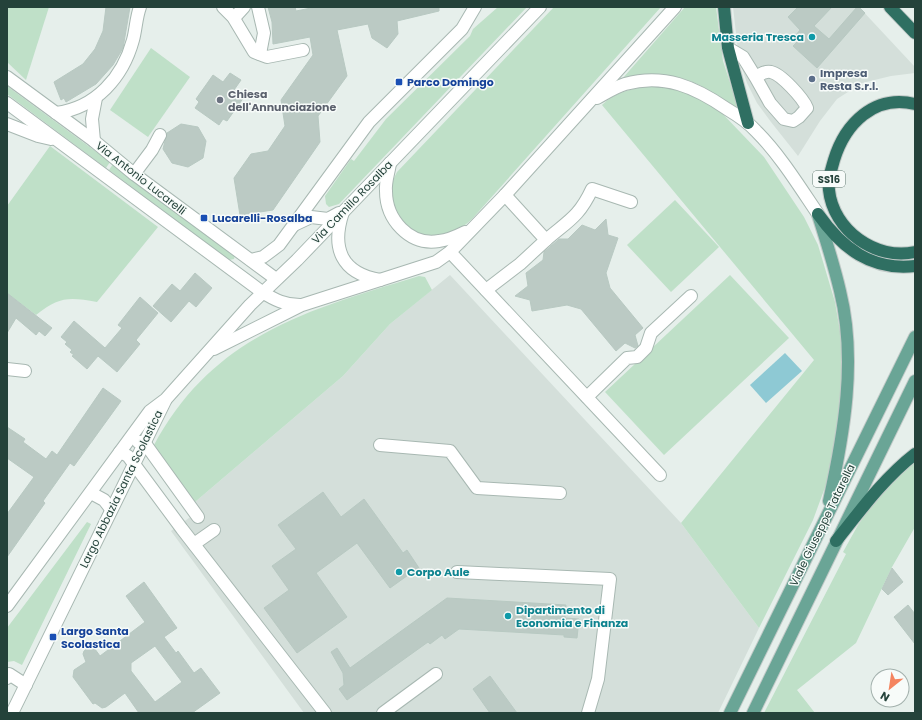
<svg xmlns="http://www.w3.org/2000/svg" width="922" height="720" font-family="Poppins,sans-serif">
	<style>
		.built { fill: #d4dfda }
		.green { fill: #bfe0c8 }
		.water { fill: #8ec9d4 }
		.building { fill: #bbcac4; stroke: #b8c9c2; fill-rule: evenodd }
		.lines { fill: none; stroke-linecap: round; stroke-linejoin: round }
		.minor-casing { stroke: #a8b8b2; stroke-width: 14 }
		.major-casing { stroke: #c2cac8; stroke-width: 14 }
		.highway-casing { stroke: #c2cac8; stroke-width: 14 }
		.minor { stroke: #fff; stroke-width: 12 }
		.major { stroke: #6aa596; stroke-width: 12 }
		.highway { stroke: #2f6f62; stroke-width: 12 }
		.culture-dot { fill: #0f9aa8; stroke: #f7fbf9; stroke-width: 1.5 }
		.service-dot { fill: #5c6f8a; stroke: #f7fbf9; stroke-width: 1.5 }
		.transit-dot { fill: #1a4fb4; stroke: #f7fbf9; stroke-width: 1.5 }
		.worship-dot { fill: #6b7280; stroke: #f7fbf9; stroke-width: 1.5 }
		.labels { text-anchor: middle; stroke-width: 3; stroke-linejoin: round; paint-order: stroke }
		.shield { fill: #f7fbf9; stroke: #637a73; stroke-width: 1 }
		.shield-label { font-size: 10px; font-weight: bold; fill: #24423a }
		.culture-label { font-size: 11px; font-weight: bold; fill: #0d838f; stroke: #f7fbf9; text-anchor: start }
		.service-label { font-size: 11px; font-weight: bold; fill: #4e5e75; stroke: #f7fbf9; text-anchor: start }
		.transit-label { font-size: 11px; font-weight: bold; fill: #164399; stroke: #f7fbf9; text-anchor: start }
		.worship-label { font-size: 11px; font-weight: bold; fill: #5b616d; stroke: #f7fbf9; text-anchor: start }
		.street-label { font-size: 11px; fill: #24423a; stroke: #f7fbf9 }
	</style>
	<rect width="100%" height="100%" fill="#e6efeb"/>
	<g class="built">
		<path d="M733,7H859L915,67V73L891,76L862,83L837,99L820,121L798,156L771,122L757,103L747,83L739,59Z"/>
		<path d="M450,275L681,523L759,628L718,713H304L171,531L200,510L195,502L343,376L390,324Z"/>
	</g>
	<g class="green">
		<path d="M7,7H49L26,80L7,62Z"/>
		<path d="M498,7H527L339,204L329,207L326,204L325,196L351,159L354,161L386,119L470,36L473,29Z"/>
		<path d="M554,7H661L472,219C466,224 460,230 453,233C415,250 376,207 397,172Z"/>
		<path d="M685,7H716L723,61L738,107L736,109C690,75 678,72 622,79Z"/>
		<path d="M151,48L190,77L148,137L110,110Z"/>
		<path d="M7,86L110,162L106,168L7,94Z"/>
		<path d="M649,86H666L682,89L718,109L764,157L804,217L818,245L835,302L841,337L843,369L837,440L827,482L813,520L759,628L681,523L814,360L602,105C615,92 631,89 649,86Z"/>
		<path d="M50,146L158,227L97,302C70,297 59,296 36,315L7,293V206Z"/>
		<path d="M113,164L235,255L234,259L229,260L109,170Z"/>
		<path d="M675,200L719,247L671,292L627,245Z"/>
		<path d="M730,275L789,338L664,455L605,392Z"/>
		<path d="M419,276L425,277L432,290L390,324L343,376L195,502L154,445C213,335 308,310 419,276Z"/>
		<path d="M915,460V527L892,567L856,643L797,690L815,713H764L846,554L843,552L858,525L882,491Z"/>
		<path d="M87,522L91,524L22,665L14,661L7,662V628Z"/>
	</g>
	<path class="water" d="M785,353L802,371L766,403L750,385Z"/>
	<g class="building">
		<path d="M106,7H130L123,48L113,65L96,84L66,102L64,98L61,100L54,82L83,64L95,49L103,31Z"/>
		<path d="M268,7H295L296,11L316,7H439V11L397,21L398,34L387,48L372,38L368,24L337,30L347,76L318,116L320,142L273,210L240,215L234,178L251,154L268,151L285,126L281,100L313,55L310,37L273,44L272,22Z"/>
		<path d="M798,7H832L814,26L829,39L857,7H859L865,13L817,68L793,46L800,39L796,35L800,30L788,17Z"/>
		<path d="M230,73L241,80L234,90L244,97L227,121L223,119L219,125L195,108L199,102L196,99L213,75L223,82Z"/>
		<path d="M181,124L198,127L206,141L203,158L188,167L172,163L163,149L167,133Z"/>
		<path d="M606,219L608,235L618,238L606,273L610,288L643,328L635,335L638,346L635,348L625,343L616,351L581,309L567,305L532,311L530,300L515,296L528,286L526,273L543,260L544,252L551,246L559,239H568L582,225L595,230Z"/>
		<path d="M195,273L212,288L196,307L189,301L171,322L153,306L172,284L180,291Z"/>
		<path d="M7,293L52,328L45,336L39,331L36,335L16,318L7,333Z"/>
		<path d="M140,297L158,313L136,340L140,344L117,372L98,356L87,369L72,356L74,355L70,352L72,350L65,344L67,342L61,337L74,321L105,348L122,328L118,325Z"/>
		<path d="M103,388L121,401L74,466L70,463L43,501L45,503L7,557V514L34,477L7,458V427L25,439L23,442L46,459L52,451L57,455Z"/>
		<path d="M323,492L341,517L364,499L403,553L407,550L421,571L413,577L411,573L390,588L357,543L316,573L347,617L297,653L264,608L289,590L272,566L296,549L278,525Z"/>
		<path d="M892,568L903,582L888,595L882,589Z"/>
		<path d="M144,582L177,628L164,637L176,653L178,651L194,673L201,668L220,693L192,713H139L125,693L106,707L102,708L95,703L93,704L73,677L74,670L86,662L83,654L84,651L92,645L100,656L145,622L126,596ZM155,646L182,682L155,702L131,671V663Z"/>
		<path d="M447,598L566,605L565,618L579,619L577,638L564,637V635L459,629L445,639L442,635L430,644L428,642L347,700L339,689L344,685L343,673L331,652L337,648L350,668Z"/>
		<path d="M908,605L915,614V644L894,617Z"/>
		<path d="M490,676L517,713H490L473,689Z"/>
	</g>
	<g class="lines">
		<defs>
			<g id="minor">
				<path d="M223,7L233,17L254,52L267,57L303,50"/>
				<path d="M258,7L264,33L260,54"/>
				<path d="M234,18L244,7"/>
				<path d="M728,48L743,57L756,78C760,74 765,71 771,72C781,74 803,98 807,108L799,117L793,121L784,119L770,103L756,78"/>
				<path d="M7,77L94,141L134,174L276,279"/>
				<path d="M597,98C606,93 615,87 625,84C664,73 695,87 727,109C737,115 748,122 756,131C780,155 799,186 818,214"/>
				<path d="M7,103L262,292C275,300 285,305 300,305"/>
				<path d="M56,113C96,108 123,77 133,40C136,29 136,18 140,7"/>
				<path d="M7,124L38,136L51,139"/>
				<path d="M94,141L92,119L96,98"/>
				<path d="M390,163C389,172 385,182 386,191C386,219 409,246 439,241C449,240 457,236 465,232"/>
				<path d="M134,174L152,150L160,135"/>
				<path d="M505,195L546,240C568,221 579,217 592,189L631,202"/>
				<path d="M343,212C331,248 341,273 380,280"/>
				<path d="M294,225L311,217L328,219L339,213"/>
				<path d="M450,252L660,475"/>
				<path d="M251,260L263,257L279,245L369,122L462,29L475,7"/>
				<path d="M486,290L520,264L546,240"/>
				<path d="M214,349L302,305L436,262L450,252L505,195L675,7"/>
				<path d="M7,369L25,371"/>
				<path d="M587,397L627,358L637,357L646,348L651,333L691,296"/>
				<path d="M138,442H144L198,517"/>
				<path d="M380,445L450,451L477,488L560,493"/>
				<path d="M120,452L128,456L182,529L325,713"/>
				<path d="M91,493L104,500L111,509"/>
				<path d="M194,544L214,530"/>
				<path d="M457,572L610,579L598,679L588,713"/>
				<path d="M7,606L150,411L166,399L250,305L297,260L540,7"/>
				<path d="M7,678L9,674L26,685"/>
				<path d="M12,713L165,401"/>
				<path d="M383,713L436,674"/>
			</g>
			<g id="major">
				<path d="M818,215C826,240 834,265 840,291C857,359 844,434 829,501"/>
				<path d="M730,713L915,337"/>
				<path d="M753,713L915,381"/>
			</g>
			<g id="highway">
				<path d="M724,7L728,48L748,123"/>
				<path d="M890,7L915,33"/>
				<path d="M915,104C874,94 845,124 834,160C831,170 828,180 829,190C833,230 876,261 915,252"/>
				<path d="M818,214C842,248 871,271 915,266"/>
				<path d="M836,541C860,511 884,478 915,454"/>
			</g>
		</defs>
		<use href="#minor" class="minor-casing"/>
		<use href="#major" class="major-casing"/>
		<use href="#highway" class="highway-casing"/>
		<use href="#minor" class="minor"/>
		<use href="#major" class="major"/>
		<use href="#highway" class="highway"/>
	</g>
	<g class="culture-dot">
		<circle cx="812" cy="37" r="4"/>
		<circle cx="399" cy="572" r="4"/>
		<circle cx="508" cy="616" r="4"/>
	</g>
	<circle class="service-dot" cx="812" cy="79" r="4"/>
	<g class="transit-dot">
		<rect x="395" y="78" width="8" height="8" rx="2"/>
		<rect x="200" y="214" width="8" height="8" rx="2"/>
		<rect x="49" y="633" width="8" height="8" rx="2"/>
	</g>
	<circle class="worship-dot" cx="220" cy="100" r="4"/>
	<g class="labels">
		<rect class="shield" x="813" y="171" width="32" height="16" rx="3"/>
		<g class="shield-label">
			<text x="829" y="183">SS16</text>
		</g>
		<g class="culture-label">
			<text x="804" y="41" text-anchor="end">Masseria Tresca</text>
			<text x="407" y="576">Corpo Aule</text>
			<text x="516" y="614">Dipartimento di<tspan x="516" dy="13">Economia e Finanza</tspan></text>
		</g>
		<g class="service-label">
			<text x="820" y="77">Impresa<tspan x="820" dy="13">Resta S.r.l.</tspan></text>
		</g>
		<g class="transit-label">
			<text x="407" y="86">Parco Domingo</text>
			<text x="212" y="222">Lucarelli-Rosalba</text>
			<text x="61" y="635">Largo Santa<tspan x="61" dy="13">Scolastica</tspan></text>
		</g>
		<g class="worship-label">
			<text x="228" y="98">Chiesa<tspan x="228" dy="13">dell'Annunciazione</tspan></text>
		</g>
		<g class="street-label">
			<text transform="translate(141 178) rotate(38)" y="4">Via Antonio Lucarelli</text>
			<text transform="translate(352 202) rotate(-46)" y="4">Via Camillo Rosalba</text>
			<text transform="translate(121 489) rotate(-64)" y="4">Largo Abbazia Santa Scolastica</text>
			<text transform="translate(822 525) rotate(-64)" y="4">Viale Giuseppe Tatarella</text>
		</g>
	</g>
	<rect width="922" height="720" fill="none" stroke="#24423a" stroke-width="16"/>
	<g transform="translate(890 688) rotate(210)"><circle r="19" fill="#f7fbf9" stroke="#a3b1ad"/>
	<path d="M0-3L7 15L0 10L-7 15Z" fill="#f4845f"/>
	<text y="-6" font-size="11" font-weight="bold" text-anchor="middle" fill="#24423a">N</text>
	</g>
</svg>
